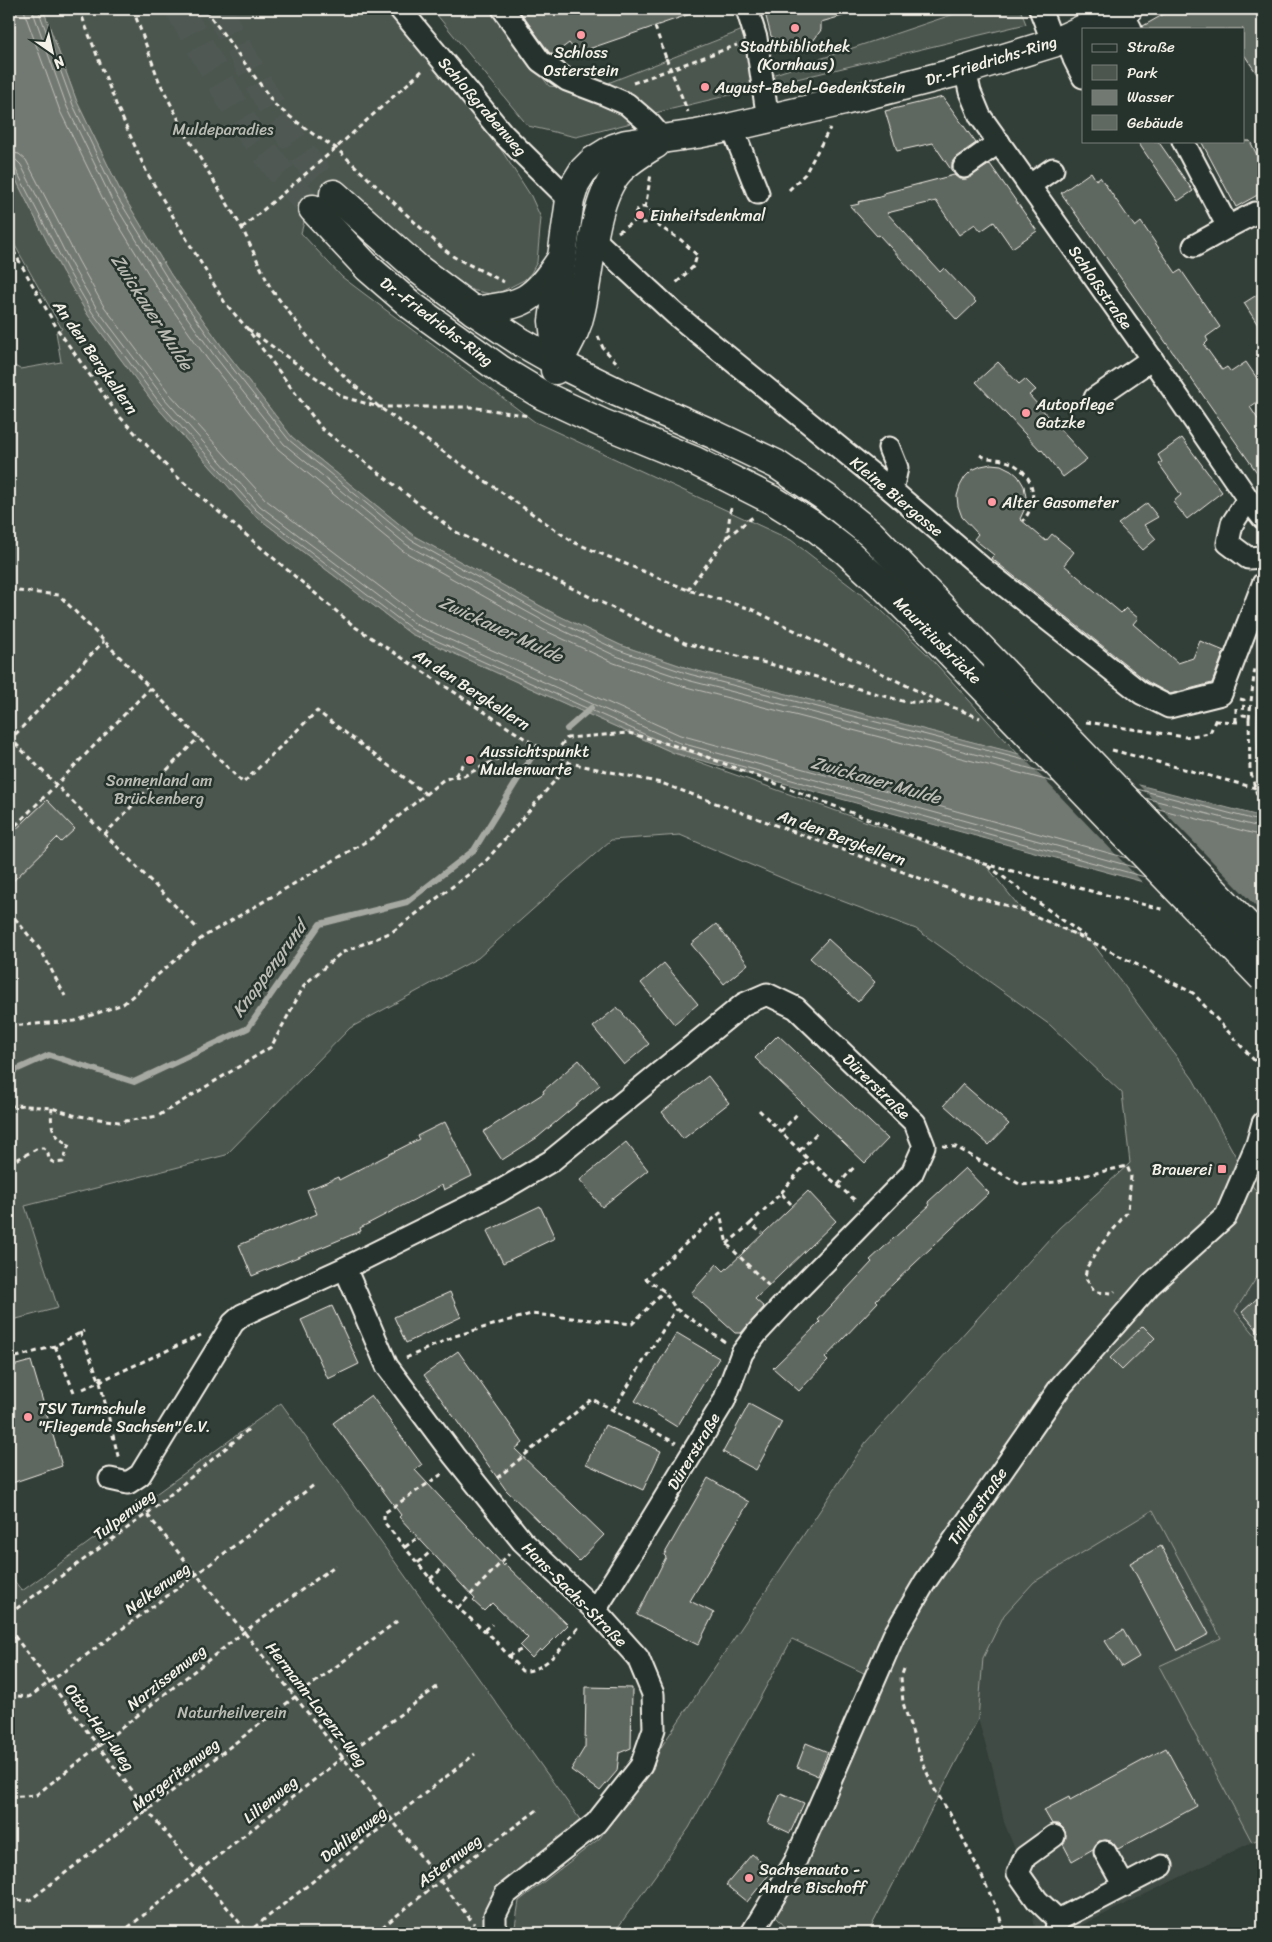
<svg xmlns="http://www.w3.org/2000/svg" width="1272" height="1942" font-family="Sriracha,sans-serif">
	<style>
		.built { fill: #404b44 }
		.green { fill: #4c564f; stroke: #a0a49c }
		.water { fill: #727972; stroke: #a6a9a1 }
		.pier { fill: #323e38 }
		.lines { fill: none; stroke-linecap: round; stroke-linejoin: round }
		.shore { stroke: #c0c1b9; stroke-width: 1 }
		.stream { stroke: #a6a9a1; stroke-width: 6 }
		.building { fill: #5f6861; stroke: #f4f1e8 }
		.major-tunnel { stroke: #4f5952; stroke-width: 28; stroke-dasharray: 28 14; stroke-linecap: butt }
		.minor-casing { stroke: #f4f1e8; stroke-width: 25 }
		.major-casing { stroke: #f4f1e8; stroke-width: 31 }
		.path { stroke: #f4f1e8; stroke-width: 3; stroke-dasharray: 5 4; stroke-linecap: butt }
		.minor { stroke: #26332d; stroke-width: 21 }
		.major { stroke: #26332d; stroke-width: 28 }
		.tram { stroke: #f4f1e8; stroke-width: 1 }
		.major-bridge-casing { stroke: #f4f1e8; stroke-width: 31; stroke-linecap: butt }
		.path-bridge { stroke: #f4f1e8; stroke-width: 3; stroke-dasharray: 5 4; stroke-linecap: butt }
		.major-bridge { stroke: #26332d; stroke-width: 28 }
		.poi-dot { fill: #ff9aa2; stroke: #26332d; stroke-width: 2 }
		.labels { text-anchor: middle; stroke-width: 5; stroke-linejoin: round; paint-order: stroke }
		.poi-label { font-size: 16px; fill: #f4f1e8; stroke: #26332d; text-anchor: start }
		.street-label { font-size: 16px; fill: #f4f1e8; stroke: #26332d }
		.park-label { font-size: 16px; fill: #b9bbb2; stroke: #26332d }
		.water-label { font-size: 18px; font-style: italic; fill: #babbb3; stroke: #26332d }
	</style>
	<rect width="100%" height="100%" fill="#323e38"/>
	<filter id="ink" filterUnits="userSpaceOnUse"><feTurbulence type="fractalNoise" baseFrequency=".02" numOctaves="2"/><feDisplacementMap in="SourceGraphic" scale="10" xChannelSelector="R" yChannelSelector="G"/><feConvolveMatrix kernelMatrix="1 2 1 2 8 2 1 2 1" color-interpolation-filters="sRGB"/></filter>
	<g filter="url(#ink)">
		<g class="built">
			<path d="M1263,1173V1200L1251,1185Z"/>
			<path d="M1263,1268V1344L1235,1311Z"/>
			<path d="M1153,1510L1221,1638L1160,1666L1252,1842L1066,1933H1036L1024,1872L1004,1822L993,1769L978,1719L983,1658L1004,1615L1034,1582Z"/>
		</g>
		<g class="green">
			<path d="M43,9H387L498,145L531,196L541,218L537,262L531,273L524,280L495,295L471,290L371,215L351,189H338L306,215L301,233L342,277L535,422L791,540L880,609L927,654L1018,754L690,669L620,645L553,613L414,536L292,437L223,348L171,275L121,192L77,102Z"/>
			<path d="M432,9H491L549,86L590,90L753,26L769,76L969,9H1020L1026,24L651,114L631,123L576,137L528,126Z"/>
			<path d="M9,166L62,271L88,315L155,405L253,514L411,634L674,753L985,864L1022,910L1092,942L1193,1079L1251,1184L1263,1200V1268L1235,1311L1263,1344V1837L1252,1842L1159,1666L1221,1638L1153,1510L1034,1582L1004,1615L983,1658L978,1719L868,1933H791L763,1903L796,1845L864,1673L792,1639L689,1828L614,1933H514L519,1901L600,1838L866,1442L1059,1228L1130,1163L1122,1093L1050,1025L916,929L789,881L680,835L611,840L478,958L350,1028L226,1155L25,1206L58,1308L9,1321V363L20,369L61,362L56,332L62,329L9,235Z"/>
			<path d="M281,1403L581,1821L493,1892L486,1922L472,1933H9V1574L22,1591Z"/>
		</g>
		<path class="water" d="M9,9H43L77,102L121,192L171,275L223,348L292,437L414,536L553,613L620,645L690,669L1263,817V915L674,753L411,634L253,514L155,405L88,315L62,271L9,166Z"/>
		<path class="pier" d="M1016,750L1135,781L1263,914V917L1145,885Z"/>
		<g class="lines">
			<g class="shore">
				<path d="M24,9L26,17L60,111L104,201L156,286L208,360L278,449L403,551L544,630L614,663L686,687L1054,782"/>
				<path d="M32,9L67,107L111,198L162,282L214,355L284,444L407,545L547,623L616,656L687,680L1044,772"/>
				<path d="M38,9L73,105L116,195L167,278L219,351L289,440L411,540L550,618L618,650L689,674L1036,763"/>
				<path d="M9,152L19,154L26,160L79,262L103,305L169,393L266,500L421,618L680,735L1127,858"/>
				<path d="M9,159L16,160L21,165L72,266L97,309L164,398L260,506L417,625L677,742L1137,868"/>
				<path d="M9,165L15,168L67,269L92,312L159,402L256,510L413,630L675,748L1145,877"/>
				<path d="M1137,789L1263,822"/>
				<path d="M1145,798L1263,828"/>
				<path d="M1155,808L1263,836"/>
			</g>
			<g class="stream">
				<path d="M567,729L591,708"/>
				<path d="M9,1073L49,1055L134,1082L248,1028L320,924L407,902L474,850L531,758"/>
			</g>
		</g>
		<g class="building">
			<path d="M518,9H698L699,11L577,53L569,43L553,55L549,52Z"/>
			<path d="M764,9H853V13L821,22V30L811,44L803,48L791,49L784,47L771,36Z"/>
			<path d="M1173,9H1263V83L1243,53V29H1143V26Z"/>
			<path d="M943,97L976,143L956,157L952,162V171L933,143L897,151L885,111Z"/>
			<path d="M1137,141H1158L1193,191L1178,201Z"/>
			<path d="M1201,141H1250L1263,167V192L1236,207Z"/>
			<path d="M990,164L1037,231L1012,248L994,222L981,231L975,224L959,235L936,201L887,213L940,272L944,268L976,302L957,320L879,235L877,236L850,206L859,204L858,202L884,196V193L954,175L959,179H966Z"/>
			<path d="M1091,172L1096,180L1100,177L1135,227L1141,222L1176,273L1181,270L1220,327L1206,337L1208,341L1204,345L1222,370L1227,367L1231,372L1246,362L1263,387V398L1250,407L1263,427V481L1061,193Z"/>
			<path d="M1263,291V333L1244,303Z"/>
			<path d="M998,362L1019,384L1025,379L1036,390L1029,395L1087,459L1063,477L1042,450L1041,451L976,382Z"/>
			<path d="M1182,438L1222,492L1187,519L1173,502L1181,495L1159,464L1162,462L1158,455Z"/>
			<path d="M991,464L1001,465L1011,470L1018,476L1024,486L1026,497L1025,508L1020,519L1046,541L1052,534L1074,552L1064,565L1121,613L1126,608L1138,618L1133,624L1178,663L1193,658L1200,641L1224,651L1212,683L1170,694L1148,682L991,558L994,555L974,539L978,534L962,517L958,506L957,496L960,486L965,477L972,470L981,466Z"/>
			<path d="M1147,503L1158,517L1144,525L1156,539L1143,550L1118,524Z"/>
			<path d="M47,800L75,829L61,842L57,838L9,885V836Z"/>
			<path d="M716,924L748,964L724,984L691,944Z"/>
			<path d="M828,939L875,982L858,1002L810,958Z"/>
			<path d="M664,963L698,1004L674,1024L641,983Z"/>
			<path d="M617,1007L649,1044L624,1065L593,1027Z"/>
			<path d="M778,1035L888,1139L865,1163L755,1058Z"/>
			<path d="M579,1060L600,1085L538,1137L502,1160L483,1132L544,1093L543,1091Z"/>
			<path d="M708,1076L729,1103L683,1139L662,1112Z"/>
			<path d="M963,1084L1009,1124L989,1145L944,1105Z"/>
			<path d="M445,1122L472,1176L444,1190L442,1185L360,1228L361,1231L252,1276L239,1245L317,1214L307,1190L338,1177L339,1180L419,1139L417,1136Z"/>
			<path d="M626,1142L648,1170L602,1207L580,1180Z"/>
			<path d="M965,1168L989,1193L876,1300L878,1302L825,1358L828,1361L799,1391L773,1368L820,1322L818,1320L872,1262L870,1260L930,1205L928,1202Z"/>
			<path d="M808,1191L836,1221L755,1299L764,1307L741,1333H735L691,1293L717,1264L724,1271Z"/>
			<path d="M540,1206L555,1238L503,1263L487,1231Z"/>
			<path d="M450,1292L461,1317L406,1343L394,1317Z"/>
			<path d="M1263,1293V1337L1242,1312Z"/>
			<path d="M332,1306L359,1364L328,1379L301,1320Z"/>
			<path d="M1143,1326L1155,1338L1122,1370L1110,1358Z"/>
			<path d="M677,1333L719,1358L677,1427L635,1401Z"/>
			<path d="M458,1351L523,1443L515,1449L604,1535L579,1561L506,1490L424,1375Z"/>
			<path d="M31,1361L62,1466L9,1484V1367Z"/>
			<path d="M371,1395L422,1465L415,1470L504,1566L505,1564L568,1625L542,1651L540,1649L532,1658L520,1646L528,1638L492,1603L484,1611L473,1601L475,1599L399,1517L401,1515L333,1423Z"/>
			<path d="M749,1404L782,1422L756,1470L723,1452Z"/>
			<path d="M605,1425L661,1451L643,1490L586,1464Z"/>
			<path d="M708,1478L749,1502L690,1601L714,1613L698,1645L637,1615L666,1557L664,1555Z"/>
			<path d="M1161,1546L1209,1634L1177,1651L1130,1563Z"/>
			<path d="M1123,1630L1139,1657L1122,1667L1105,1641Z"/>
			<path d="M586,1687L632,1688L631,1748L619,1753L617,1771L600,1791L571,1770L585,1747Z"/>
			<path d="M806,1743L828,1752L818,1776L797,1767Z"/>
			<path d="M1166,1748L1197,1806L1118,1849L1111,1841L1106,1840L1099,1841L1093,1849L1072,1861L1063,1844L1066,1835L1064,1829L1059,1824H1052L1044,1810L1069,1797L1070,1800Z"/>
			<path d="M781,1793L804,1803L790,1833L768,1823Z"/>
			<path d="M752,1854L772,1871L747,1902L726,1885Z"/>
		</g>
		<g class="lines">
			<g class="major-tunnel">
				<path d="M179,9L248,130L286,179L313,209"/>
				<path d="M217,9L277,116L303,155L334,194"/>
			</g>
			<defs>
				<g id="minor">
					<path d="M400,9L503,134L570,200"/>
					<path d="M503,9L540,61L567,80L604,94L627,104L649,123L663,139"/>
					<path d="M747,9L756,38L768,120"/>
					<path d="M1040,9L1053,43"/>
					<path d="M1122,12L1131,29"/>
					<path d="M1067,37L1074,59L1083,77"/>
					<path d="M965,70L970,92L980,116L1152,359L1248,499L1263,518"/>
					<path d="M732,127L758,193"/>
					<path d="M1183,141L1228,227L1194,246"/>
					<path d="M964,167L999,142"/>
					<path d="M1030,185L1053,169"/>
					<path d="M1228,227L1255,213"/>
					<path d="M594,239L675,314L889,488L981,567L1141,693L1169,707L1221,694L1263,584"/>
					<path d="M1095,398L1152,359"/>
					<path d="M889,448L897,468L892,490"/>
					<path d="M1248,499L1232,524L1228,543L1248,558L1263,557"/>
					<path d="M345,1268L387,1366L454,1456L522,1541L595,1610L638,1658L653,1694L654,1729L641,1766L596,1823L505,1895L495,1915V1933"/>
					<path d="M110,1479L128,1483L140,1475L233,1323L242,1315L345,1268L500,1191L551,1161L744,1004L767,994L796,1008L915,1123L924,1146L912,1173L785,1303L757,1333L742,1353L724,1401L638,1542L595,1610"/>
					<path d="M1054,1836L1025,1857L1018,1873L1037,1900L1058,1920"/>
					<path d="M1105,1852L1124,1886"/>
					<path d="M752,1933L795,1862L894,1635L925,1582L1061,1386L1150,1285L1226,1216L1257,1144L1263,1123"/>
					<path d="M1055,1933L1058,1920L1162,1866"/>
				</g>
				<g id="major">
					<path d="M1085,29L1128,9"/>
					<path d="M334,194L418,269L474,311L521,342L558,363L617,392L715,435L776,464L825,497L871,534L998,666"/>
					<path d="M313,209L368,268L412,306L501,370L544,396L602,423L695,461L774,501L811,524L846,551L884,586L940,642"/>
					<path d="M474,311C523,304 531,304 560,261"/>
					<path d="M558,363L553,321L570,200L575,184L583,171L593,161L614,148L626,144L697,134L732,127L844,101L965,70L1053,43L1083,29"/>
					<path d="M555,370C563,351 576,334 580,314C590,275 592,200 619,171C629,160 643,152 656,144"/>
				</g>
			</defs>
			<use href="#minor" class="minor-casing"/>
			<use href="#major" class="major-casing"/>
			<g class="path">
				<path d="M79,9L116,104L147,173L225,303L246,327L322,429L454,531L685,643L770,664L906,702L939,703"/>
				<path d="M133,9L159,81L188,138L242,228L271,289L315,346L345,377L379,407L573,542L688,590L751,609L942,703L980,718"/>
				<path d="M207,9L211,17L276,106L313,134L336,148L440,246L454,257L504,282"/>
				<path d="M655,27L666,58"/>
				<path d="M633,83L737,45"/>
				<path d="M677,85L688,112"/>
				<path d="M789,190L805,174L830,128"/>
				<circle cx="643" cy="215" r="8"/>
				<path d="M645,208L651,174"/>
				<path d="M649,220L681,240L697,255L694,266L674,285"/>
				<path d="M242,228L336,148L424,69"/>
				<path d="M618,232L636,220"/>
				<path d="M9,243L58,330L118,415L175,475L355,627L524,738L537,746L555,753L570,763L661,783L952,890L1022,910L1092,942L1193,993L1263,1070"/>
				<path d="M248,329L343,397L379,407H471L530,416"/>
				<path d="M598,336L603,348L619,365"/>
				<path d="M980,455C988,460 997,458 1006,461C1033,470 1041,499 1023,521"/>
				<path d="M727,537L754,516"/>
				<path d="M9,590L59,595L243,783L317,711L427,795"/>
				<path d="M688,590L727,537L731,506"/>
				<path d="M1240,699L1244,700L1243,715L1249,716"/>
				<path d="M1249,719L1255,667"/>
				<path d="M1215,721L1240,722"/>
				<path d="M1086,722L1185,737L1210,733L1217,716"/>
				<path d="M1236,722V708"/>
				<path d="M9,737L197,928"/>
				<path d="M9,741L104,641"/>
				<path d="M1112,750L1263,790"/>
				<path d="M555,753L567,738L629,733L686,749L985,864L1165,910"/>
				<path d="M455,776L460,778L515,750L536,746"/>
				<path d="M9,832L56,785L150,688"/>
				<path d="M104,835L199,737"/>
				<path d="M988,866L1086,937"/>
				<path d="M9,911L42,952L65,996"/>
				<path d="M9,1026L75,1021L123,1004L203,937L372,838L443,780L455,776L465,762L470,760"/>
				<path d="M9,1107L16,1105L52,1108L73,1115L119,1122L158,1116L271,1047L305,984L341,953L392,932L485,862L570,763"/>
				<path d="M759,1110L809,1160"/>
				<path d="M781,1132L798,1113"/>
				<path d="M943,1146L956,1147L1021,1185L1056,1182L1127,1166L1131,1176L1128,1211L1099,1248L1087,1267L1085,1277L1095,1292L1113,1293L1115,1291"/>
				<path d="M800,1150L819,1131"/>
				<path d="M9,1164L38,1148H44L48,1153L49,1160L55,1163L63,1162L69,1144C52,1137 50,1125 52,1108"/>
				<path d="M838,1185L856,1165"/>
				<path d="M781,1193L809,1160L857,1202"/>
				<path d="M750,1224L781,1193L791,1204"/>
				<path d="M727,1244L750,1224L762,1233"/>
				<path d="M80,1332L100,1382L119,1460"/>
				<path d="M725,1342L676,1309L664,1291L646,1279L720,1213L727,1244L772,1289"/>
				<path d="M55,1346L74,1392"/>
				<path d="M9,1356L10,1359L55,1346L84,1331"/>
				<path d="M406,1358L455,1336L531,1314L632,1324L664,1291"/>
				<path d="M100,1381L102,1374"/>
				<path d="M83,1389L201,1335"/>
				<path d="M613,1410L676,1309"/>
				<path d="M442,1474L384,1513V1522L447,1599L492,1637L522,1671C546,1673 566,1641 581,1625"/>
				<path d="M497,1478L592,1399L676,1443"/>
				<path d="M136,1501L244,1632L474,1924"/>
				<path d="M405,1547L416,1539"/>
				<path d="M418,1563L430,1552"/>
				<path d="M9,1565L10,1563"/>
				<path d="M430,1579L444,1567"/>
				<path d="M458,1608L509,1554"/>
				<path d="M9,1614L148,1513L250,1428"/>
				<path d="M9,1629L148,1811L248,1933"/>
				<path d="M484,1630L492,1624"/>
				<path d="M508,1656L521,1650"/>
				<path d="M904,1669L901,1677L903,1703L919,1753L933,1787L952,1817L981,1874L999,1914L1004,1933"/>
				<path d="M9,1695L29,1697L197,1574L314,1485"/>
				<path d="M9,1797L36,1795L244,1632L336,1565"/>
				<path d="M9,1901L30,1900L295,1697L400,1619"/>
				<path d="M121,1933L343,1757L437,1687"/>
				<path d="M247,1933L475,1754"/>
				<path d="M375,1933L440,1881L540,1808"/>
			</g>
			<use href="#minor" class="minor"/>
			<use href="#major" class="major"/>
			<path class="tram" d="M1263,665C1256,705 1254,747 1263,787"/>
			<defs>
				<g id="major-bridge">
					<path d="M940,642L1263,978"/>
					<path d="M998,666L1263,942"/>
				</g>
			</defs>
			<use href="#major-bridge" class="major-bridge-casing"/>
			<g class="path-bridge">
				<path d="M666,58L677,85"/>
				<path d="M1249,719L1250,769L1263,817"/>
			</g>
			<use href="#major-bridge" class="major-bridge"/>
		</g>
	</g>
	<g class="poi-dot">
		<circle cx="795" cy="28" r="5"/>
		<circle cx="581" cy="35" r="5"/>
		<circle cx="705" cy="87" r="5"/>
		<circle cx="640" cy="215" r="5"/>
		<circle cx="1026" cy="413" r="5"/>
		<circle cx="992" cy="502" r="5"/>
		<circle cx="470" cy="760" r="5"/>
		<rect x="1217" y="1164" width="10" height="10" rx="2.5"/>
		<circle cx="28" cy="1417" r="5"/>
		<circle cx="749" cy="1878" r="5"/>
	</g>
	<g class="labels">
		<g class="poi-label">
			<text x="795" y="52" text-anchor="middle">Stadtbibliothek<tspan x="795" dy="18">(Kornhaus)</tspan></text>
			<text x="581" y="58" text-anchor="middle">Schloss<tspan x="581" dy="18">Osterstein</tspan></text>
			<text x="715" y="93">August-Bebel-Gedenkstein</text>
			<text x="650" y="221">Einheitsdenkmal</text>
			<text x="1036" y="410">Autopflege<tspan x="1036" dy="18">Gatzke</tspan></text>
			<text x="1002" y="508">Alter Gasometer</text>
			<text x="480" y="757">Aussichtspunkt<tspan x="480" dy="18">Muldenwarte</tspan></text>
			<text x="1212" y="1175" text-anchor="end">Brauerei</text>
			<text x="38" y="1414">TSV Turnschule<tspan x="38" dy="18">"Fliegende Sachsen" e.V.</tspan></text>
			<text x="759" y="1875">Sachsenauto -<tspan x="759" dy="18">Andre Bischoff</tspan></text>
		</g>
		<g class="street-label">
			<text transform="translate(991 60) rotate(-17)" y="6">Dr.-Friedrichs-Ring</text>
			<text transform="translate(483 106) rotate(49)" y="6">Schloßgrabenweg</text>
			<text transform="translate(1101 287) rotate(55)" y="6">Schloßstraße</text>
			<text transform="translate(437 321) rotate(37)" y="6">Dr.-Friedrichs-Ring</text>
			<text transform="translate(96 357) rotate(55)" y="6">An den Bergkellern</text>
			<text transform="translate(897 496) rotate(40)" y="6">Kleine Biergasse</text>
			<text transform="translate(938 640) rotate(45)" y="6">Mauritiusbrücke</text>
			<text transform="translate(472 689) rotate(33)" y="6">An den Bergkellern</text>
			<text transform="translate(842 837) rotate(20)" y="6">An den Bergkellern</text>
			<text transform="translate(877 1086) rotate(44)" y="6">Dürerstraße</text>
			<text transform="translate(693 1451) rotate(-59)" y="6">Dürerstraße</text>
			<text transform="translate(977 1506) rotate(-55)" y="6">Trillerstraße</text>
			<text transform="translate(124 1514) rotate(-37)" y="6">Tulpenweg</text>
			<text transform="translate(157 1588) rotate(-36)" y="6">Nelkenweg</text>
			<text transform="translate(575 1594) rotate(45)" y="6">Hans-Sachs-Straße</text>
			<text transform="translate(166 1677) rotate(-38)" y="6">Narzissenweg</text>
			<text transform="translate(317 1704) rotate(52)" y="6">Hermann-Lorenz-Weg</text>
			<text transform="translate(100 1727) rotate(53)" y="6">Otto-Heil-Weg</text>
			<text transform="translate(175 1774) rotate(-38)" y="6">Margeritenweg</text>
			<text transform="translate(270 1799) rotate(-39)" y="6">Lilienweg</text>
			<text transform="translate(353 1834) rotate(-38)" y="6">Dahlienweg</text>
			<text transform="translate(449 1860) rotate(-37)" y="6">Asternweg</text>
		</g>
		<g class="park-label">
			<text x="223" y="135">Muldeparadies</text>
			<text x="159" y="786">Sonnenland am<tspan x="159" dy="18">Brückenberg</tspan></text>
			<text x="232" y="1718">Naturheilverein</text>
		</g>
		<g class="water-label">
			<text transform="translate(152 312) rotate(57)" y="6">Zwickauer Mulde</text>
			<text transform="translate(501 629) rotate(25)" y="6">Zwickauer Mulde</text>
			<text transform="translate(876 780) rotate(16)" y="6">Zwickauer Mulde</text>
			<text transform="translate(269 969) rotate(-54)" y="6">Knappengrund</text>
		</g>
	</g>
	<rect width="1272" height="1942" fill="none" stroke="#26332d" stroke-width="30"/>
	<rect x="15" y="15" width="1242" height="1912" fill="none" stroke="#f4f1e8" stroke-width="2" filter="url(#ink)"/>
	<rect x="1082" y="28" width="162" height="115" fill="#26332d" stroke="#787f78"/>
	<rect x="1092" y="44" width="25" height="8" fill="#26332d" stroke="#787f78"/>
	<text x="1127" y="52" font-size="15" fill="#f4f1e8">Straße</text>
	<rect x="1092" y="65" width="25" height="15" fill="#4c564f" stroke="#787f78"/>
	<text x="1127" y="78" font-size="15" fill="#f4f1e8">Park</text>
	<rect x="1092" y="90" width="25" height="15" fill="#727972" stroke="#787f78"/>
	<text x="1127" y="102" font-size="15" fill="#f4f1e8">Wasser</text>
	<rect x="1092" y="115" width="25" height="15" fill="#5f6861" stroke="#787f78"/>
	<text x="1127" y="128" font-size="15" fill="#f4f1e8">Gebäude</text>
	<g transform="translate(52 52) rotate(146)" stroke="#26332d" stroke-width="4" paint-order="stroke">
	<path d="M0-4L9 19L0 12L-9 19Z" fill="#f4f1e8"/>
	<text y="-8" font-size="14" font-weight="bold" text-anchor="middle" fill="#f4f1e8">N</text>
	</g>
</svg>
